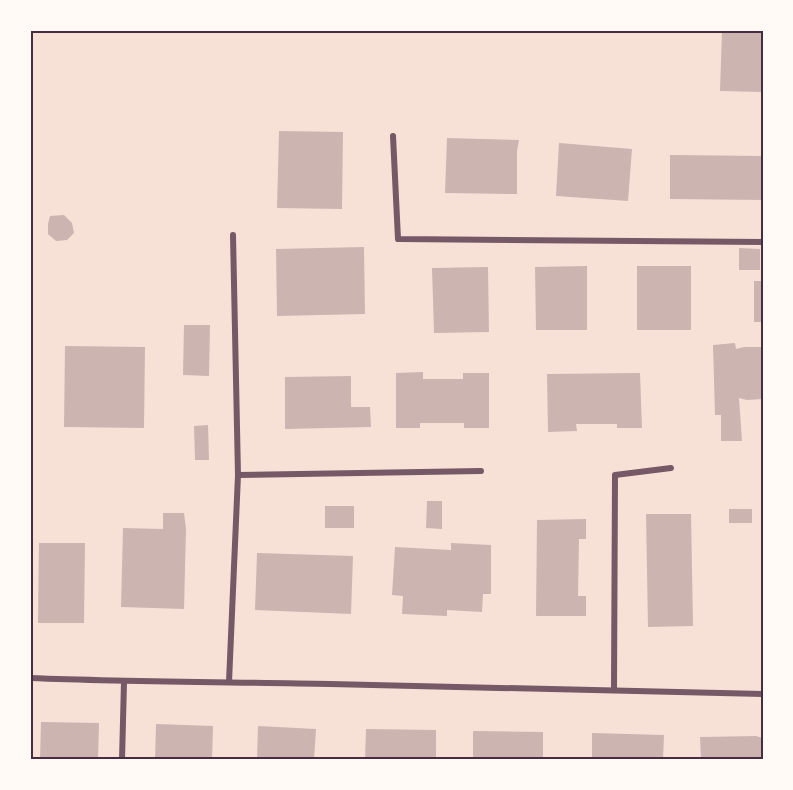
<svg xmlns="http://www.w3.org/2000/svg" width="793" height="790" font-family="Cabin,sans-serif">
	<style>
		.building { fill: #ccb4b1 }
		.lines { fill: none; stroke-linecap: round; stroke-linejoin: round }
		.minor { stroke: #755966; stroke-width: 6 }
		.neatline { fill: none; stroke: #4a2c40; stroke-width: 2 }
	</style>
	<rect width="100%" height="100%" fill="#f7e1d7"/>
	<g class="building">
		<path d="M722,30H763V92L720,91Z"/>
		<path d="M279,131L343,132L342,209L277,208Z"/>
		<path d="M447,138L519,140L517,151V194L445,193Z"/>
		<path d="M559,143L632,149L628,201L556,196Z"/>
		<path d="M670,155L763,156V200L670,199Z"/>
		<path d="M64,215L72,223L74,233L67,240L56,241L48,234V224L50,216Z"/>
		<path d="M364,247L365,314L277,316L276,249Z"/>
		<path d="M739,248L760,249V270H739Z"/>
		<path d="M587,266V330H536L535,267Z"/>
		<rect x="637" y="266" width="54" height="64"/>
		<path d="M488,267L489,332L434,333L432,268Z"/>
		<rect x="754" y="281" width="9" height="41"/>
		<path d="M184,325H210L209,376L183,375Z"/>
		<path d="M735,343L736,349L744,347H763V399L747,400L739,398L742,441H721V415H715L713,345Z"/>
		<path d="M65,346L145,347L144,428L64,427Z"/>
		<path d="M423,372V379H463V373H489V428H464V423H420V428H396V373Z"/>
		<path d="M640,373L642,428H617V424H576L577,431L548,432L547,374Z"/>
		<path d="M351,376V407H370L371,427L285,429V377Z"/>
		<path d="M208,425L209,460H195L194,426Z"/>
		<path d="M427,501H442V529L426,528Z"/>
		<rect x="325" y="506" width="29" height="22"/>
		<rect x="729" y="509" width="23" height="14"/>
		<path d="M163,513H184L186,529L184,609L121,607L123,528L163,529Z"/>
		<path d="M646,514H691L693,626L648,627Z"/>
		<path d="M586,519V539H579L578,596H586V616H536L537,520Z"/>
		<path d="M39,543H85L84,623H38Z"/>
		<path d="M451,543L491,545V594H483L482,612L447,610V616L402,614L403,596L392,595L395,547L451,550Z"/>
		<path d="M257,553L353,556L351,614L255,610Z"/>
		<path d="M41,722L99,723L98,760H40Z"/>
		<path d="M156,724L213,726L212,760H155Z"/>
		<path d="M258,726L316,729L314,760H257Z"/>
		<path d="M366,729L436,730V760H365Z"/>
		<path d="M473,731L543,732V760H473Z"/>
		<path d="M592,733L664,735L663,760H592Z"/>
		<path d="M756,736L763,738V760H701L700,737Z"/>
	</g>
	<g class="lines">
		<g class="minor">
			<path d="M393,136L398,239L763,242"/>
			<path d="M238,475L481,471"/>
			<path d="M30,678C130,682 230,682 330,684C475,686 619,690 763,694"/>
			<path d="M229,682L238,475L233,235"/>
			<path d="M614,690L615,475L671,468"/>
			<path d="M122,760L124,682"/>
		</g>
	</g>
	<rect width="793" height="790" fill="none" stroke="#fffaf5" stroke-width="63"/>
	<rect x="32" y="32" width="730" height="726" class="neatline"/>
</svg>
